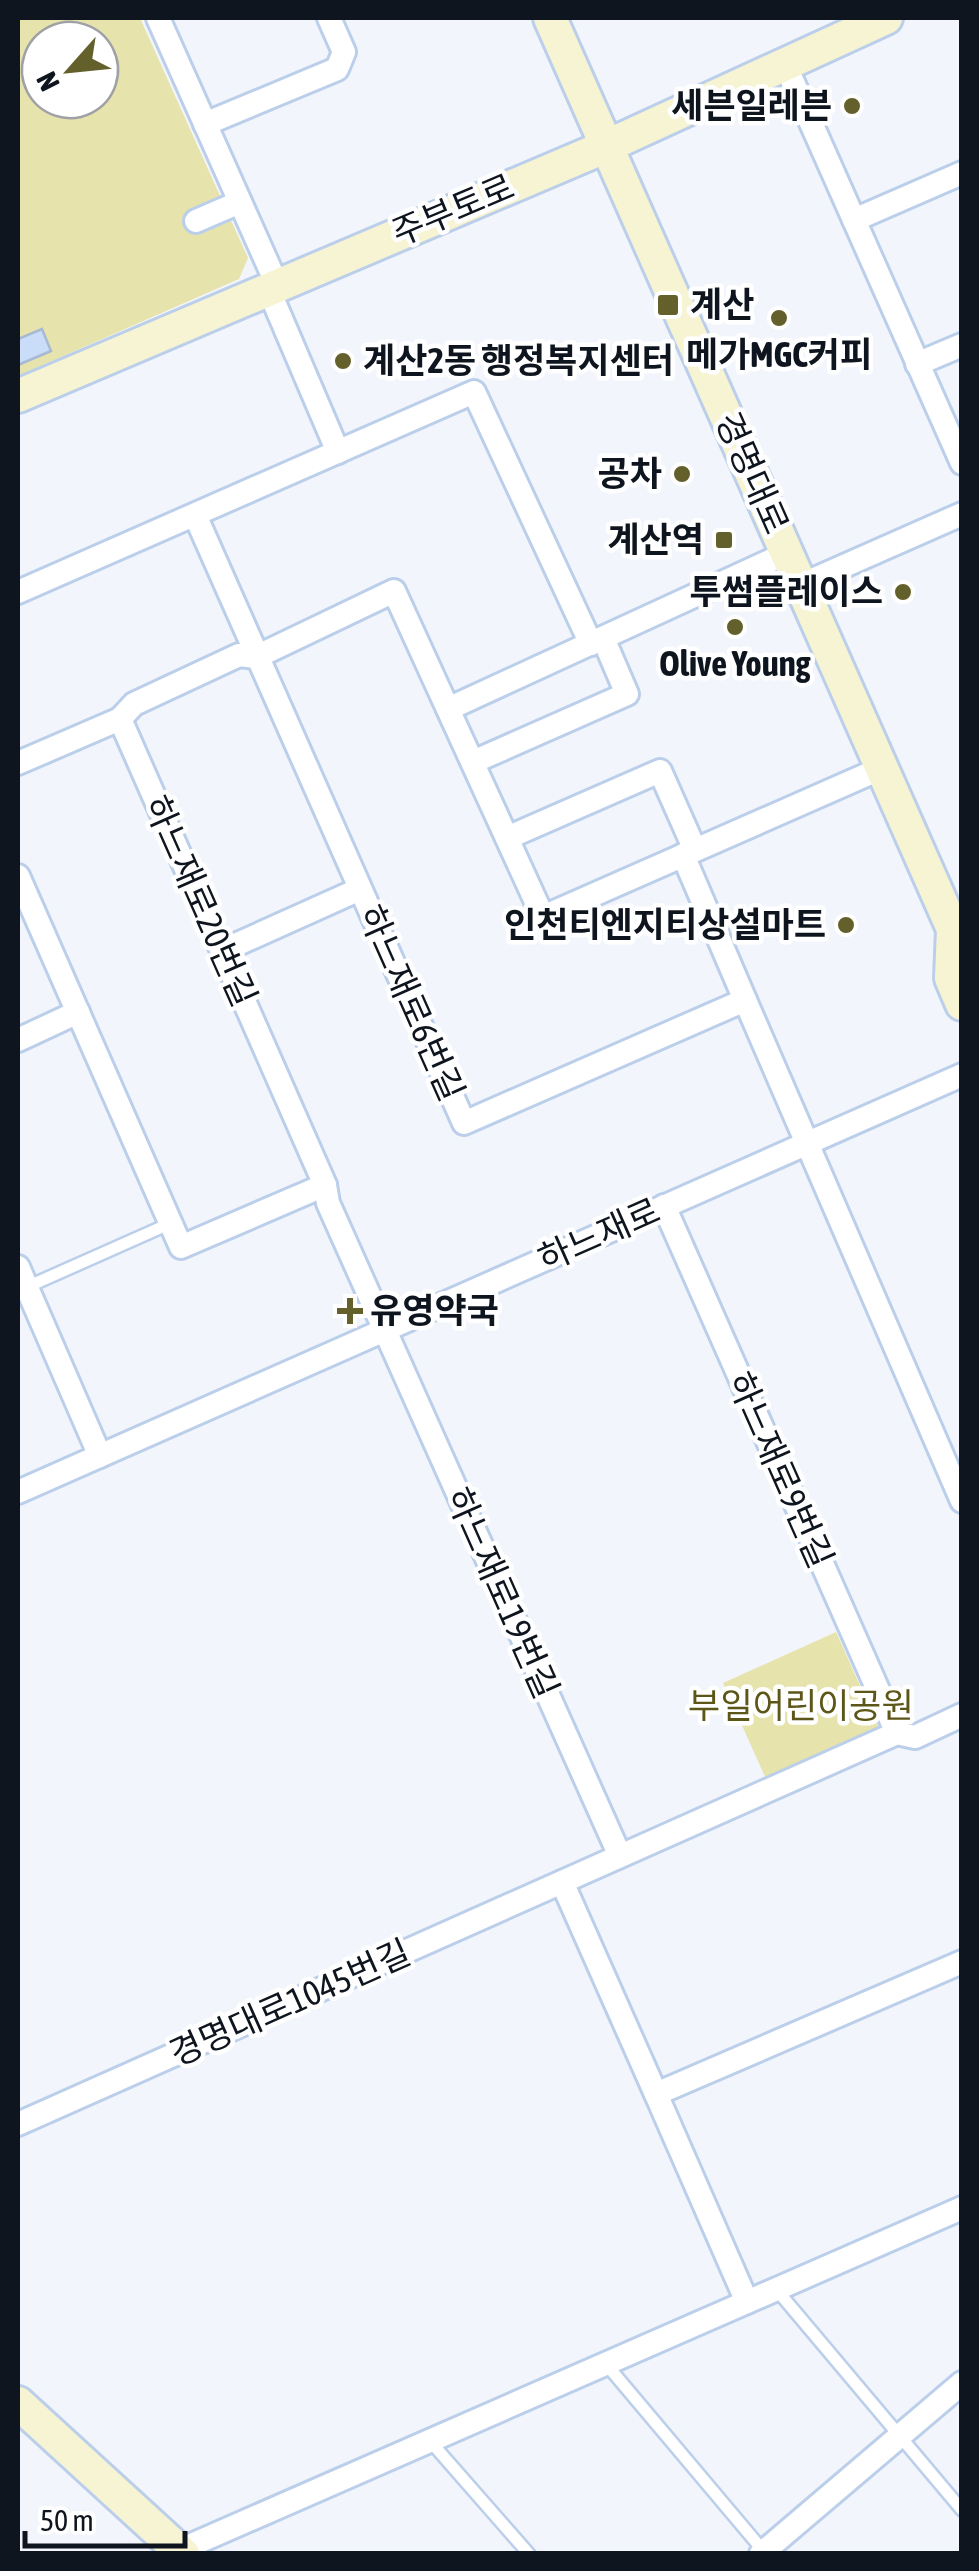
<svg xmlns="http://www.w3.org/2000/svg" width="979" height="2571" font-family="'Asap Condensed','Noto Sans KR',sans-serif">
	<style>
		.green { fill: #e7e3ac; fill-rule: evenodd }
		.building { fill: #c9dcf8; stroke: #a7b9d3; stroke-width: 2.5 }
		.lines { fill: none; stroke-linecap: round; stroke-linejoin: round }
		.lane-casing { stroke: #bccfea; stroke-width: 16 }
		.street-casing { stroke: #bccfea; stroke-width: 28 }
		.secondary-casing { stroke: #bccfea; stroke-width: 38 }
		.lane { stroke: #fff; stroke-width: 11 }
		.street { stroke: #fff; stroke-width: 22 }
		.secondary { stroke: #f7f4d4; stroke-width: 32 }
		.poi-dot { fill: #64602c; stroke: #fff; stroke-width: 4 }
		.labels { text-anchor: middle; stroke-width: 9; stroke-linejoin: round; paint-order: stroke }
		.poi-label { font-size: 35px; font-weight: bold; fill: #0e151e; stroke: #fff; text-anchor: end }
		.street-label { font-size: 35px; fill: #0e151e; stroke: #fff }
		.park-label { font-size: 35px; fill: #5c5718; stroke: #fff }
	</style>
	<rect width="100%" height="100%" fill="#f2f6fc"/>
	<g class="green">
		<path d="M18,18H140L248,258L239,279L18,376ZM40,40H100V100H40Z"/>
		<path d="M836,1632L879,1728L766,1779L723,1683Z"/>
	</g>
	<path class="building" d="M42,329L51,351L18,365V339Z"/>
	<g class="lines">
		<defs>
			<g id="lane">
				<path d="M27,1287L171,1223"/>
				<path d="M776,2289L962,2510"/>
				<path d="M606,2364L766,2554"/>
				<path d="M430,2441L529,2554"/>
			</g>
			<g id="street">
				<path d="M158,18L274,278L271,295L338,452"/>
				<path d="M784,62L962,463"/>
				<path d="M205,124L337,69L344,52L329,18"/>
				<path d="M854,220L962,173"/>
				<path d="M196,221L240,202"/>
				<path d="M917,364L962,345"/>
				<path d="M195,515L464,1123L745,1000L962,1501"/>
				<path d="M801,585L962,514"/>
				<path d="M18,592L474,392L591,644"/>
				<path d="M448,709L787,553"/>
				<path d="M120,719L134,704L239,655L256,657L394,591L543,917L882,768"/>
				<path d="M473,762L627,694L603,638"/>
				<path d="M18,763L120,719L325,1185L328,1203L620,1856"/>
				<path d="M507,838L660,771L695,850"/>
				<path d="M683,855L745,1000"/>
				<path d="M18,876L181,1247L325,1185"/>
				<path d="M222,951L360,889"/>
				<path d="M18,1040L78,1012"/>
				<path d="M664,1206L897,1733"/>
				<path d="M18,1267L100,1456"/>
				<path d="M18,1492L962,1075"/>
				<path d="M562,1882L656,2094"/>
				<path d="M18,2124L897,1733L915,1737L962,1715"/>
				<path d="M747,2302L656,2094L962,1962"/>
				<path d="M180,2550L962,2208"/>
				<path d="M761,2554L962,2383"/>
			</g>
			<g id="secondary">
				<path d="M550,18L953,929L962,937"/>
				<path d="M18,396L607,146L886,18"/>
				<path d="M953,929L951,978L962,1004"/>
				<path d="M18,2403L183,2554"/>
			</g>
		</defs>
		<use href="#lane" class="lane-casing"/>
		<use href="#street" class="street-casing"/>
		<use href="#secondary" class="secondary-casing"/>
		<use href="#lane" class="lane"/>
		<use href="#street" class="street"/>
		<use href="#secondary" class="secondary"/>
	</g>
	<g class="poi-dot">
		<circle cx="852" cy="106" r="10"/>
		<rect x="656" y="293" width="24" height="24" rx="5"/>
		<circle cx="779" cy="318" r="10"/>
		<circle cx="343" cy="361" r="10"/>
		<circle cx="682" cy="474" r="10"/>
		<rect x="714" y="530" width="20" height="20" rx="5"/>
		<circle cx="903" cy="592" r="10"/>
		<circle cx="735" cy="627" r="10"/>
		<circle cx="846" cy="925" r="10"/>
		<path d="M345 1296h10v10h10v10h-10v10h-10v-10h-10v-10h10z"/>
	</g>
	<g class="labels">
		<g class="poi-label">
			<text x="832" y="118">세븐일레븐</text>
			<text x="690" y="317" text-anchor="start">계산</text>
			<text x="779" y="367" text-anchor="middle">메가MGC커피</text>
			<text x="363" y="373" text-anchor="start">계산2동 행정복지센터</text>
			<text x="662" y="486">공차</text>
			<text x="704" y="552">계산역</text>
			<text x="883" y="604">투썸플레이스</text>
			<text x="735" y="676" text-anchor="middle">Olive Young</text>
			<text x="826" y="937">인천티엔지티상설마트</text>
			<text x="370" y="1323" text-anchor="start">유영약국</text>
		</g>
		<g class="street-label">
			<text transform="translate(453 210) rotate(-23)" y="12">주부토로</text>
			<text transform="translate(752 473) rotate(66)" y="12">경명대로</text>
			<text transform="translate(200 901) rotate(66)" y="12">하느재로20번길</text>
			<text transform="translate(411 1003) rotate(66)" y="12">하느재로6번길</text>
			<text transform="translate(599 1235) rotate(-24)" y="12">하느재로</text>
			<text transform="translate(780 1470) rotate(66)" y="12">하느재로9번길</text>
			<text transform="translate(502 1593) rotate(66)" y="12">하느재로19번길</text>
			<text transform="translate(290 2003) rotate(-24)" y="12">경명대로1045번길</text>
		</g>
		<g class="park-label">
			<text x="801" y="1718">부일어린이공원</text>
		</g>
	</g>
	<rect width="979" height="2571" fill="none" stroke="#0e151e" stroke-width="40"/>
	<g transform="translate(70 70) rotate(243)"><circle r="48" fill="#ffffff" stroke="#9fa1a5" stroke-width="2.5"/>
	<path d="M0-8L18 38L0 25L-18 38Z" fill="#64602c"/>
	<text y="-15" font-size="28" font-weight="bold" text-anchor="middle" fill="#0e151e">N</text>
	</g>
	<path d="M25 2531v15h160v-15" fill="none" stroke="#0e151e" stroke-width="5"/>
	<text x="40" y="2531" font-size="30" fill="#0e151e" stroke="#ffffff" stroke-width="8" paint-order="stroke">50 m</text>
</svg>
